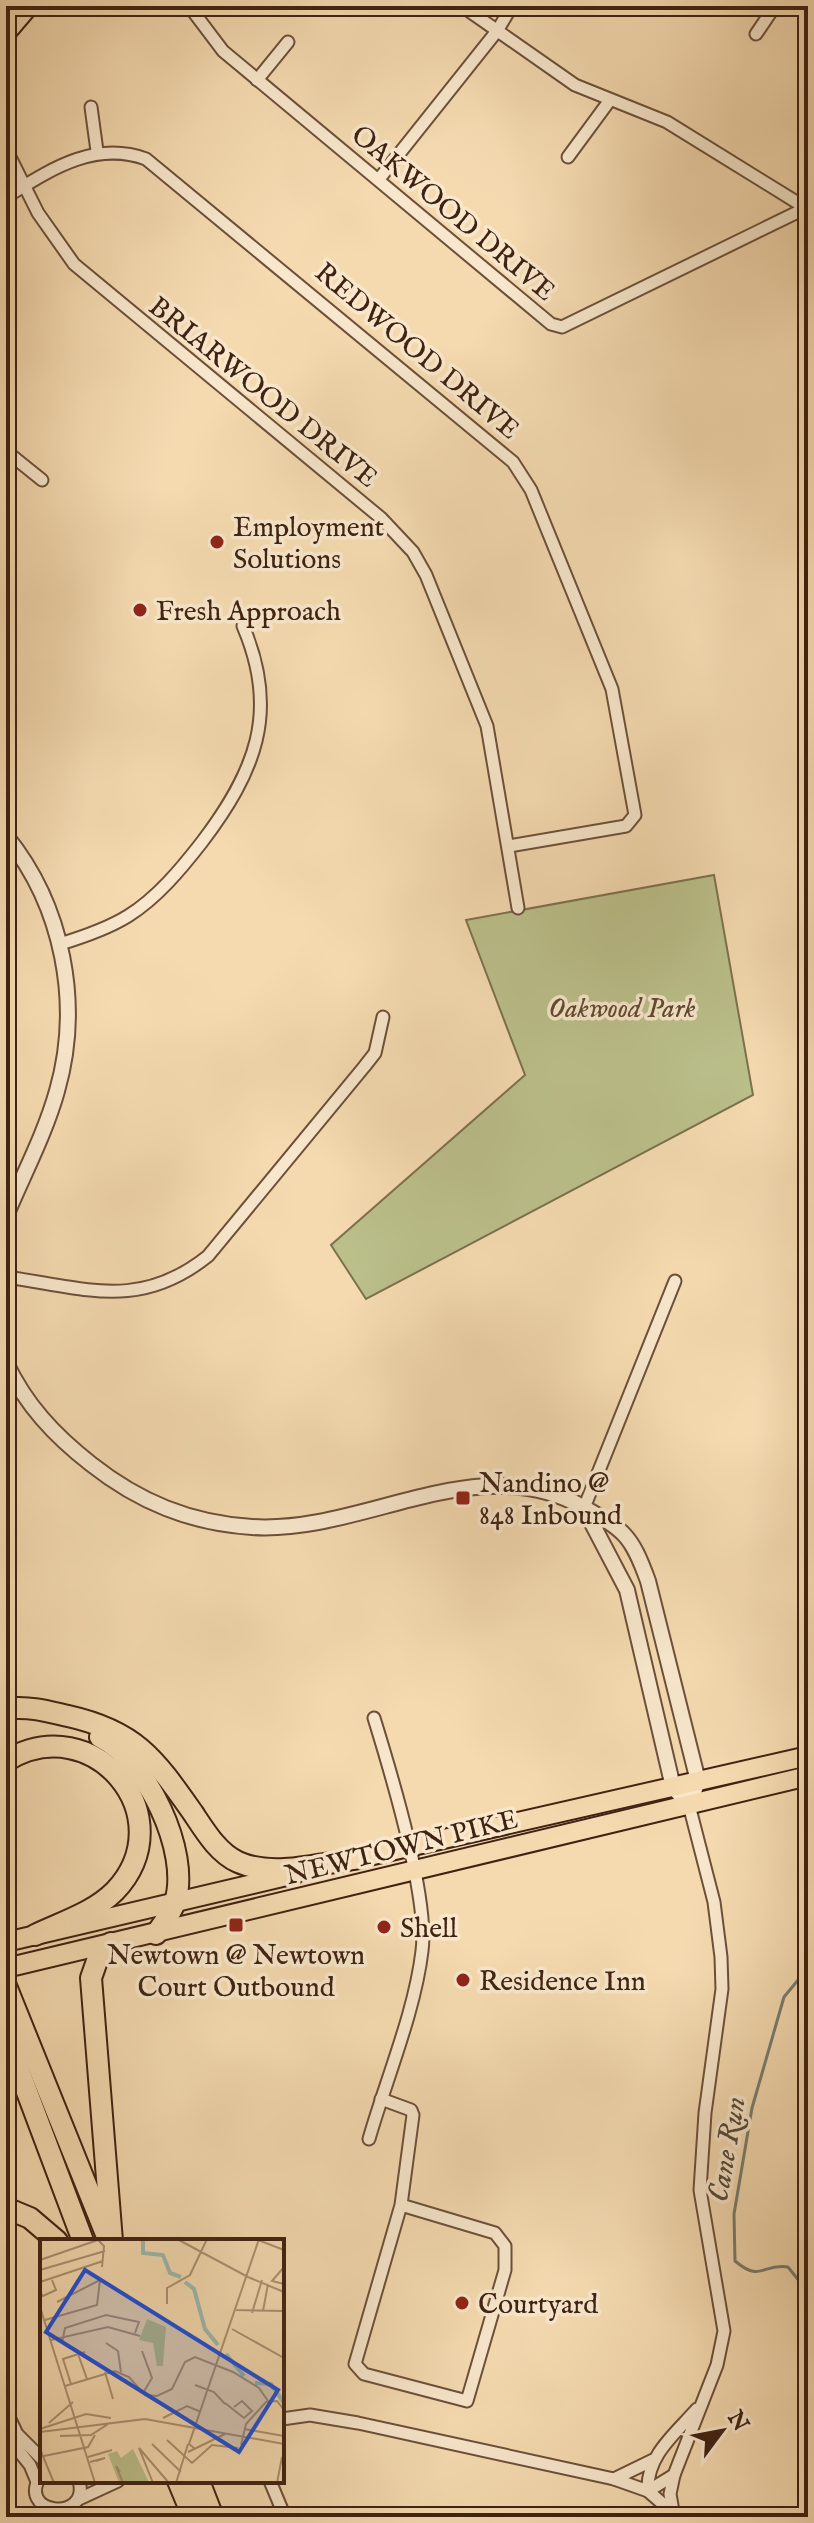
<svg xmlns="http://www.w3.org/2000/svg" width="814" height="2523" font-family="'IM FELL English',serif">
	<style>
		.green { fill: #bbc08b; stroke: #7d714e; stroke-width: 2 }
		.lines { fill: none; stroke-linecap: round; stroke-linejoin: round }
		.stream { stroke: #777d70; stroke-width: 3 }
		.minor-casing { stroke: #6c503a; stroke-width: 15 }
		.tertiary-casing { stroke: #6c503a; stroke-width: 18 }
		.primary-casing { stroke: #3f2212; stroke-width: 22 }
		.trunk-casing { stroke: #3f2212; stroke-width: 22 }
		.motorway-casing { stroke: #3f2212; stroke-width: 24 }
		.minor { stroke: #f8e7cc; stroke-width: 11 }
		.tertiary { stroke: #f8e7cc; stroke-width: 14 }
		.primary { stroke: #f5dab0; stroke-width: 18 }
		.trunk { stroke: #f5dab0; stroke-width: 18 }
		.motorway { stroke: #f5dab0; stroke-width: 20 }
		.poi-dot { fill: #8f2418; stroke: #f8e7cc; stroke-width: 3 }
		.labels { text-anchor: middle; stroke-width: 7; stroke-linejoin: round; paint-order: stroke }
		.street-label { font-size: 28px; fill: #3f2212; stroke: #f8e7cc }
		.poi-label { font-size: 28px; fill: #3f2212; stroke: #f8e7cc; text-anchor: start }
		.park-label { font-size: 28px; font-style: italic; fill: #5e4a30; stroke: #f8e7cc }
		.water-label { font-size: 30px; font-style: italic; fill: #564839; stroke: #f8e7cc }
		.inset-river { fill: none; stroke: #9cbaae; stroke-width: 4 }
		.inset-road { fill: none; stroke: #ac9071; stroke-width: 2 }
		.view { fill: #1d4ed8; fill-opacity: 0.15; stroke: #1d4ed8; stroke-width: 4 }
		.inset-edge { fill: none; stroke: #3f2212; stroke-width: 4 }
	</style>
	<rect width="100%" height="100%" fill="#f5dab0"/>
	<filter id="stains"><feTurbulence type="fractalNoise" baseFrequency=".0025" numOctaves="4"/><feColorMatrix values="0 0 0 0 .2 0 0 0 0 .09 0 0 0 0 .02 0 0 0 .5 -.17"/></filter>
	<radialGradient id="worn" r=".72"><stop offset=".6" stop-color="#630" stop-opacity="0"/><stop offset="1" stop-color="#630" stop-opacity=".3"/></radialGradient>
	<path class="green" d="M714,875L753,1095L366,1299L331,1245L525,1075L466,920Z"/>
	<g class="lines">
		<g class="stream">
			<path d="M808,1857L801,1867L808,1886"/>
			<path d="M808,1968L784,1997L752,2108L734,2214L735,2261C761,2283 762,2263 788,2267L808,2292"/>
			<path d="M799,2517L808,2491"/>
		</g>
		<defs>
			<g id="minor">
				<path d="M189,6L223,51L551,324L562,327L806,208"/>
				<path d="M462,6L575,85L667,122L806,208"/>
				<path d="M756,34L775,6"/>
				<path d="M257,80L288,42"/>
				<path d="M91,107L97,151"/>
				<path d="M6,149L38,213L74,264L381,518L413,552L426,575L487,726L518,908"/>
				<path d="M568,157L610,100"/>
				<path d="M379,179L497,31L512,6"/>
				<path d="M6,197C50,170 94,140 146,159L513,462L531,490L612,689L635,815L626,826L509,846"/>
				<path d="M6,451L42,480"/>
				<path d="M60,944C83,937 107,929 128,916C157,898 181,869 202,842C255,772 280,712 243,626"/>
				<path d="M6,1277C86,1288 139,1311 208,1256L364,1067L375,1053L383,1017"/>
				<path d="M584,1508L675,1281"/>
				<path d="M689,1805L714,1902L721,1957L722,1989L705,2113L700,2190L724,2331L717,2365L674,2475L648,2491C646,2456 675,2434 697,2409"/>
				<path d="M381,2099L411,2110L413,2115L401,2205L355,2364L364,2374L467,2401L505,2270V2246L495,2233L401,2205"/>
				<path d="M369,2139C386,2080 415,2011 422,1951C429,1898 391,1773 374,1718"/>
				<path d="M6,2411L17,2434L42,2459"/>
				<path d="M282,2419L310,2415L358,2423L614,2479L648,2491L678,2517"/>
				<path d="M6,2435L30,2465L37,2482"/>
				<path d="M42,2474C13,2515 91,2523 79,2481"/>
				<path d="M614,2479L653,2460"/>
				<path d="M270,2481L285,2517"/>
				<path d="M79,2499L118,2481"/>
				<path d="M673,2511L670,2494L674,2475"/>
			</g>
			<g id="tertiary">
				<path d="M6,836C63,906 82,1004 57,1091C45,1134 23,1175 6,1216"/>
				<path d="M6,1363C26,1405 54,1435 91,1464C139,1502 190,1523 252,1527C364,1534 476,1447 583,1507C624,1530 631,1534 648,1581L698,1781L689,1805L673,1787L627,1590L584,1508"/>
			</g>
			<path id="primary" d="M6,33L29,6"/>
			<g id="trunk">
				<path d="M347,1861L808,1756"/>
				<path d="M6,1942L295,1874"/>
				<path d="M6,1968L808,1776"/>
			</g>
			<g id="motorway">
				<path d="M14,1708C33,1707 50,1712 68,1716C136,1731 155,1759 193,1813C205,1831 218,1853 238,1862C273,1878 322,1863 359,1858"/>
				<path d="M100,1737C146,1759 191,1852 175,1902C171,1914 163,1924 156,1934"/>
				<path d="M6,1761C93,1707 185,1817 115,1891C93,1913 62,1922 35,1935"/>
				<path d="M111,1943L98,1958L91,1978L112,2241"/>
				<path d="M6,1986L106,2234"/>
				<path d="M6,2036L83,2241"/>
				<path d="M6,2208L30,2218L57,2241"/>
				<path d="M178,2481L193,2517"/>
				<path d="M199,2481L213,2517"/>
			</g>
		</defs>
		<use href="#minor" class="minor-casing"/>
		<use href="#tertiary" class="tertiary-casing"/>
		<use href="#primary" class="primary-casing"/>
		<use href="#trunk" class="trunk-casing"/>
		<use href="#motorway" class="motorway-casing"/>
		<use href="#minor" class="minor"/>
		<use href="#tertiary" class="tertiary"/>
		<use href="#primary" class="primary"/>
		<use href="#trunk" class="trunk"/>
		<use href="#motorway" class="motorway"/>
	</g>
	<g class="poi-dot">
		<circle cx="217" cy="542" r="8"/>
		<circle cx="140" cy="610" r="8"/>
		<rect x="455" y="1490" width="16" height="16" rx="4"/>
		<rect x="228" y="1917" width="16" height="16" rx="4"/>
		<circle cx="384" cy="1927" r="8"/>
		<circle cx="463" cy="1980" r="8"/>
		<circle cx="462" cy="2303" r="8"/>
	</g>
	<g class="labels">
		<g class="street-label">
			<text transform="translate(454 212) rotate(40)" y="10">OAKWOOD DRIVE</text>
			<text transform="translate(418 350) rotate(40)" y="10">REDWOOD DRIVE</text>
			<text transform="translate(264 391) rotate(39)" y="10">BRIARWOOD DRIVE</text>
			<text transform="translate(401 1846) rotate(-14)" y="10">NEWTOWN PIKE</text>
		</g>
		<g class="poi-label">
			<text x="233" y="536">Employment<tspan x="233" dy="32">Solutions</tspan></text>
			<text x="156" y="620">Fresh Approach</text>
			<text x="479" y="1492">Nandino @<tspan x="479" dy="32">848 Inbound</tspan></text>
			<text x="400" y="1937">Shell</text>
			<text x="236" y="1964" text-anchor="middle">Newtown @ Newtown<tspan x="236" dy="32">Court Outbound</tspan></text>
			<text x="479" y="1990">Residence Inn</text>
			<text x="478" y="2313">Courtyard</text>
		</g>
		<g class="park-label">
			<text x="622" y="1017">Oakwood Park</text>
		</g>
		<g class="water-label">
			<text transform="translate(726 2149) rotate(-80)" y="10">Cane Run</text>
		</g>
	</g>
	<g transform="translate(40 2239)">
		<rect width="244" height="244" fill="#f5dab0"/>
		<path d="M107,80L126,88L123,127H117L113,104L99,101ZM93,210L109,243L79,244L68,215L77,212L81,219Z" fill="#bbc08b"/>
		<path class="inset-river" d="M103,0V14L123,16L130,34L141,38M145,43L154,50L165,90L178,106M186,115L204,137M215,144L231,145L244,164"/>
		<path class="inset-road" d="M137,0L208,38M218,1L244,11M0,21L58,1L64,7L62,28M244,28L232,42L244,45M0,31L65,12M208,38L244,53M0,43L63,22M0,53L3,57L16,51L12,41M17,63L60,41M127,65V49L150,36L167,0M0,68L55,244M196,71L244,72M223,72L228,45M212,74L222,41M5,81L57,66L60,41M192,90L244,119M11,101L68,88L100,97M22,104L25,89L66,76L99,83L95,94M66,104L78,112L81,133M102,112L112,139L103,154M38,115L47,140M65,133L73,160M31,145L23,120L45,113M155,146L174,153L185,165M25,147L75,132L89,138L105,156L117,157L132,150L145,123L155,118L193,133L219,149L228,162M185,164L204,179L212,172L202,162L194,168M123,179L147,167L161,173M9,184L33,163M0,190L46,175L71,179M204,190L244,197M0,193L105,180L244,205M20,197L51,196L68,185M127,201L152,224L172,206L198,209M112,205L141,233M201,206L206,185L226,163L237,162L244,171M154,209L149,205L219,0M0,210L14,244M148,213L185,195M4,217L48,208L55,196M48,218L72,211M50,223L65,219L56,222M80,233L76,227L83,244M113,244L99,209L129,244M136,244L148,205M237,244L242,218"/>
		<path class="view" d="M45,31L238,151L199,213L6,93Z"/>
		<rect width="244" height="244" class="inset-edge"/>
	</g>
	<rect width="814" height="2523" fill="none" stroke="#f5dab0" stroke-width="32"/>
	<rect x="8" y="8" width="798" height="2507" fill="none" stroke="#3f2212" stroke-width="4"/>
	<rect x="16" y="16" width="782" height="2491" fill="none" stroke="#3f2212" stroke-width="2"/>
	<g transform="translate(722 2431) rotate(58)" stroke="#f8e7cc" stroke-width="6" paint-order="stroke">
	<path d="M0-6L14 30L0 20L-14 30Z" fill="#3f2212"/>
	<text y="-12" font-size="22" font-weight="bold" text-anchor="middle" fill="#3f2212">N</text>
	</g>
	<rect width="100%" height="100%" filter="url(#stains)"/>
	<rect width="100%" height="100%" fill="url(#worn)"/>
</svg>
